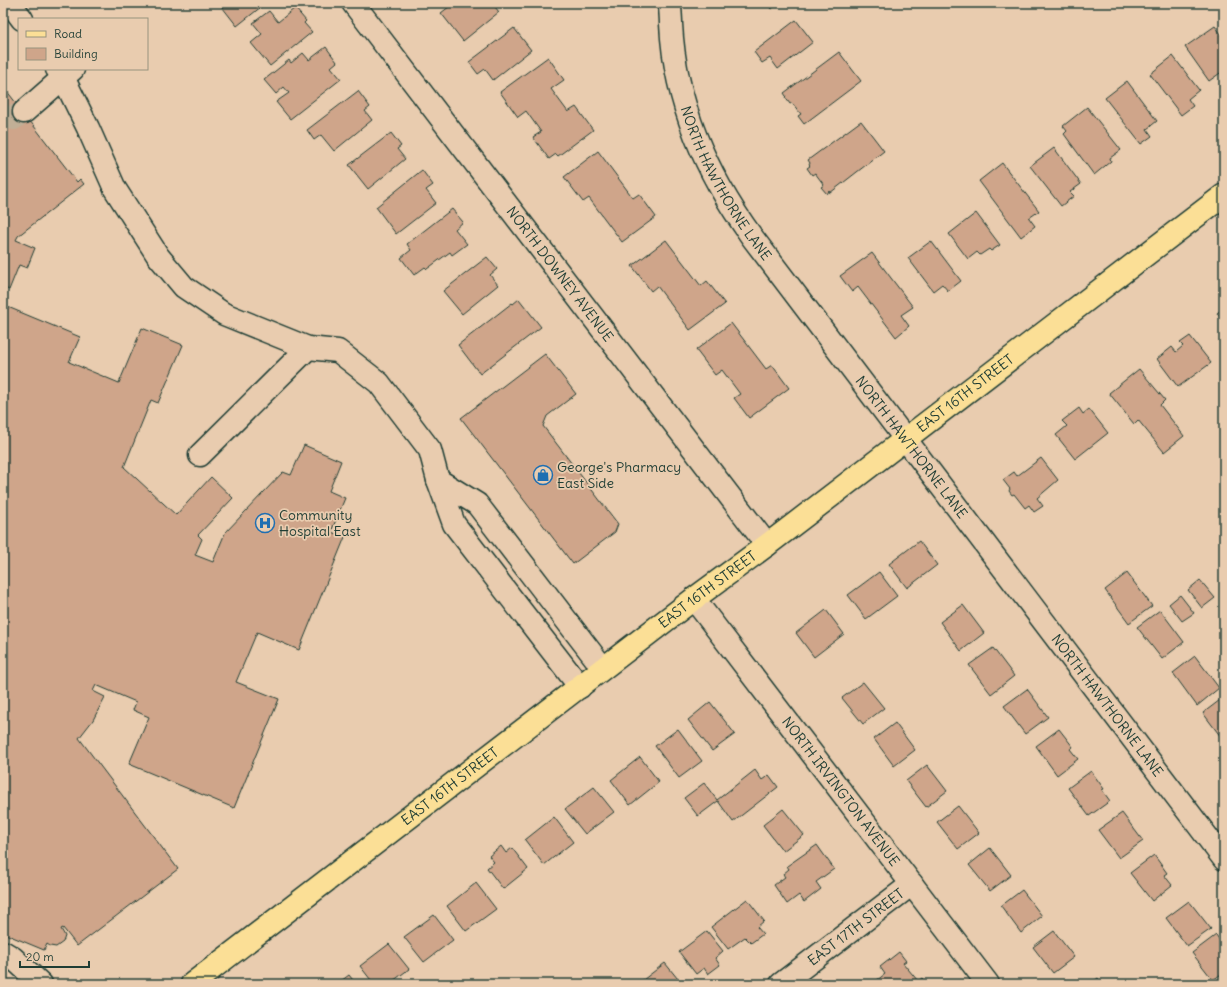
<svg xmlns="http://www.w3.org/2000/svg" width="1227" height="987" font-family="Delius,sans-serif">
	<style>
		.building { fill: #cfa58a; stroke: #1f3d34 }
		.lines { fill: none; stroke-linecap: round; stroke-linejoin: round }
		.minor-tunnel { stroke: #c1af96; stroke-width: 22; stroke-dasharray: 22 11; stroke-linecap: butt }
		.minor-casing { stroke: #1f3d34; stroke-width: 25 }
		.major-casing { stroke: #1f3d34; stroke-width: 25 }
		.minor { stroke: #e9ccaf; stroke-width: 22 }
		.major { stroke: #fbdf96; stroke-width: 22 }
		.labels { text-anchor: middle; stroke-width: 3.5; stroke-linejoin: round; paint-order: stroke }
		.street-label { font-size: 14px; fill: #1f3d34; stroke: #e9ccaf }
		.poi-label { font-size: 14px; fill: #1f3d34; stroke: #e9ccaf; text-anchor: start }
	</style>
	<rect width="100%" height="100%" fill="#e9ccaf"/>
	<filter id="ink" filterUnits="userSpaceOnUse"><feTurbulence type="fractalNoise" baseFrequency=".025" numOctaves="2"/><feDisplacementMap in="SourceGraphic" scale="8" xChannelSelector="R" yChannelSelector="G"/><feConvolveMatrix kernelMatrix="1 2 1 2 8 2 1 2 1" color-interpolation-filters="sRGB"/></filter>
	<g filter="url(#ink)">
		<g class="building">
			<path d="M219,3H266L237,26Z"/>
			<path d="M454,3H492L499,12L463,41L441,13Z"/>
			<path d="M767,3H780L771,9Z"/>
			<path d="M295,8L306,21L304,23L312,32L270,66L251,43L262,34L253,23L269,11L278,22Z"/>
			<path d="M796,20L813,42L778,69L770,58L762,63L754,52Z"/>
			<path d="M1215,26L1224,38V66L1221,69L1223,71L1209,81L1185,47Z"/>
			<path d="M514,28L531,50L493,80L485,69L478,74L469,62Z"/>
			<path d="M326,47L337,62L331,67L341,79L290,119L276,102L289,93L284,87L276,94L264,80L289,60L291,63L303,53L309,60Z"/>
			<path d="M839,52L861,81L804,124L798,116L801,114L792,103L790,104L785,97L786,96L784,93Z"/>
			<path d="M1173,56L1199,90L1188,99L1193,106L1181,115L1150,74Z"/>
			<path d="M548,57L564,80L551,89L568,112L576,107L593,130L558,156L556,154L549,159L533,137L541,132L526,111L518,117L500,92Z"/>
			<path d="M1127,81L1157,121L1147,129L1152,136L1141,144L1105,98Z"/>
			<path d="M3,86L77,182L80,179L84,184L18,236L16,240L35,248L27,268L19,265L9,290L3,287Z"/>
			<path d="M358,91L370,107L365,111L372,120L334,151L321,135L314,140L307,130Z"/>
			<path d="M1087,107L1121,150L1110,158L1111,161L1094,175L1064,134L1067,131L1063,126Z"/>
			<path d="M861,121L884,151L830,193L829,191L827,194L821,187L824,185L815,173L812,175L807,168L810,166L809,165L810,163L808,160Z"/>
			<path d="M391,133L401,146L397,149L405,159L368,189L349,165Z"/>
			<path d="M1054,148L1081,184L1070,192L1074,196L1061,206L1030,166Z"/>
			<path d="M598,151L633,198L639,194L656,217L622,242L589,198L583,202L564,177Z"/>
			<path d="M1002,163L1039,211L1029,218L1035,226L1021,237L979,181Z"/>
			<path d="M422,170L433,185L426,190L436,203L396,234L376,207Z"/>
			<path d="M452,209L463,222L455,229L467,244L452,255L450,252L427,269L425,267L414,275L401,258L411,250L407,244Z"/>
			<path d="M976,213L1000,245L991,251L989,249L980,255L977,252L968,259L949,234Z"/>
			<path d="M666,240L701,286L707,281L725,304L690,330L657,286L651,291L632,266Z"/>
			<path d="M931,241L961,281L948,291L942,284L933,291L908,258Z"/>
			<path d="M872,253L913,307L901,315L909,326L896,337L858,287L852,292L840,276Z"/>
			<path d="M487,257L497,269L490,275L498,285L462,314L443,291Z"/>
			<path d="M519,299L541,327L480,374L458,345L512,303L513,304Z"/>
			<path d="M3,305L80,337L69,362L119,383L142,328L183,345L158,403L151,400L124,467L176,515L211,477L233,498L198,535L202,539L195,555L213,562L225,533L283,472L291,475L304,445L341,461L329,491L345,498L331,532L345,537L299,650L257,632L236,682L279,699L234,808L129,764L149,717L133,710L136,702L96,685L93,691L105,697L93,720L79,738L178,869L77,946L63,928L61,929L65,936L63,942L56,947L50,946L47,944L44,950L3,933Z"/>
			<path d="M1224,308V323L1217,313Z"/>
			<path d="M731,323L766,369L772,365L789,388L749,418L734,398L740,394L722,370L715,375L696,350Z"/>
			<path d="M1190,336L1211,363L1178,387L1157,359L1172,347L1176,352L1183,346L1180,343Z"/>
			<path d="M545,354L576,394L547,416L543,426L618,524L615,532L573,564L461,418Z"/>
			<path d="M1139,369L1165,400L1160,405L1184,436L1164,452L1138,420L1134,424L1109,393Z"/>
			<path d="M1079,408L1083,414L1089,409L1108,433L1075,459L1056,435L1067,426L1062,421Z"/>
			<path d="M1041,458L1058,480L1037,498L1043,506L1034,512L1029,505L1025,508L1014,494L1012,495L1009,491L1010,489L1003,480L1014,472L1017,476Z"/>
			<path d="M919,541L937,565L907,588L889,564Z"/>
			<path d="M879,572L897,596L866,619L848,595Z"/>
			<path d="M1127,573L1152,606L1129,623L1105,590Z"/>
			<path d="M1200,580L1215,598L1202,608L1188,590Z"/>
			<path d="M1180,595L1194,613L1182,621L1169,604Z"/>
			<path d="M963,605L984,633L961,651L940,622Z"/>
			<path d="M826,610L844,634L814,657L796,633Z"/>
			<path d="M1160,610L1184,642L1162,659L1137,627Z"/>
			<path d="M993,648L1014,676L991,694L969,665Z"/>
			<path d="M1195,656L1219,688L1197,706L1173,673Z"/>
			<path d="M863,682L884,708L863,724L842,698Z"/>
			<path d="M1027,689L1048,717L1025,734L1004,706Z"/>
			<path d="M1224,697V741L1203,713Z"/>
			<path d="M710,702L735,734L712,751L688,720Z"/>
			<path d="M895,723L915,750L894,766L874,739Z"/>
			<path d="M678,729L702,761L679,778L655,746Z"/>
			<path d="M1059,729L1073,747L1070,749L1078,759L1057,775L1036,746Z"/>
			<path d="M640,757L659,782L630,805L611,780Z"/>
			<path d="M927,765L947,791L926,807L906,781Z"/>
			<path d="M755,770L762,780L769,775L778,787L733,822L718,801L698,816L684,798L704,783L717,800Z"/>
			<path d="M1091,771L1104,789L1102,790L1110,801L1089,816L1068,788Z"/>
			<path d="M594,787L614,812L585,834L565,809Z"/>
			<path d="M958,806L979,833L958,849L937,822Z"/>
			<path d="M783,809L804,835L783,851L763,825Z"/>
			<path d="M1122,813L1143,841L1119,858L1098,830Z"/>
			<path d="M554,817L573,842L544,865L525,840Z"/>
			<path d="M817,845L834,869L816,882L821,889L804,902L799,895L787,904L774,885L785,877L783,874L789,869L787,866Z"/>
			<path d="M501,846L506,853L512,848L528,869L503,889L487,868L494,862L489,856Z"/>
			<path d="M990,848L1011,875L990,891L969,865Z"/>
			<path d="M1154,855L1167,873L1164,875L1172,885L1152,901L1130,873Z"/>
			<path d="M476,883L496,909L466,931L447,906Z"/>
			<path d="M1022,890L1042,916L1021,933L1001,906Z"/>
			<path d="M747,899L764,921L757,927L763,934L751,943L745,937L728,949L711,927Z"/>
			<path d="M1189,901L1211,929L1187,946L1166,918Z"/>
			<path d="M434,915L453,940L424,962L404,937Z"/>
			<path d="M707,931L723,951L715,958L720,965L708,974L704,968L696,974L679,952Z"/>
			<path d="M1054,931L1074,957L1053,973L1033,947Z"/>
			<path d="M1216,935L1224,946V972L1213,980L1192,953Z"/>
			<path d="M389,944L409,969L389,984H374L360,966Z"/>
			<path d="M899,952L906,961L903,963L918,981L922,978L927,984H872L885,974L880,967Z"/>
			<path d="M665,963L682,984H640L639,983Z"/>
			<path d="M349,975L356,984H337Z"/>
			<path d="M1098,978L1102,984H1090Z"/>
		</g>
		<g class="lines">
			<path class="minor-tunnel" d="M3,110L9,118L14,119L24,112"/>
			<defs>
				<g id="minor">
					<path d="M10,3L22,19"/>
					<path id="s1" d="M353,3L767,545"/>
					<path id="s2" d="M670,3C670,10 671,17 671,24C675,104 706,173 752,237L1224,859"/>
					<path d="M57,69L63,77L88,128L115,189L158,256L184,287L224,314L308,348L338,351L379,383L430,450L438,480L454,524L580,687"/>
					<path d="M24,112L73,69"/>
					<path d="M200,455L308,348"/>
					<path d="M438,480L477,504L603,668"/>
					<path id="s3" d="M694,599L988,984"/>
					<path d="M3,952L13,958L41,984"/>
					<path id="s4" d="M781,984L912,884"/>
				</g>
				<g id="major">
					<path id="s5" d="M192,984L691,601L767,545L1224,195"/>
				</g>
			</defs>
			<use href="#minor" class="minor-casing"/>
			<use href="#major" class="major-casing"/>
			<use href="#minor" class="minor"/>
			<use href="#major" class="major"/>
		</g>
	</g>
	<defs>
		<symbol id="shop-ring" viewBox="-11 -11 22 22"><circle r="9.5" fill="#e9ccaf" stroke="#1f6fb2" stroke-width="1.5"/><path d="M-5-2.5h2.3a2.7 3.5 0 0 1 5.4 0H5L5.5 6h-11ZM-1.5-2.5h3a1.5 2.3 0 0 0-3 0Z" fill="#1f6fb2"/></symbol>
		<symbol id="hospital-ring" viewBox="-11 -11 22 22"><circle r="9.5" fill="#e9ccaf" stroke="#1f6fb2" stroke-width="1.5"/><path d="M-5-5h3v3.5h4V-5h3V5h-3V1.5h-4V5h-3Z" fill="#1f6fb2"/></symbol>
	</defs>
	<g fill-rule="evenodd">
		<use href="#shop-ring" x="532" y="464" width="22" height="22"/>
		<use href="#hospital-ring" x="254" y="512" width="22" height="22"/>
	</g>
	<g class="labels">
		<g class="street-label">
			<text dy="5" stroke="none"><textPath href="#s2" startOffset="192">NORTH HAWTHORNE LANE</textPath></text>
			<text dy="5" stroke="none"><textPath href="#s1" startOffset="341">NORTH DOWNEY AVENUE</textPath></text>
			<text dy="5" stroke="none"><textPath href="#s5" startOffset="973">EAST 16TH STREET</textPath></text>
			<text dy="5" stroke="none"><textPath href="#s2" startOffset="516">NORTH HAWTHORNE LANE</textPath></text>
			<text dy="5" stroke="none"><textPath href="#s5" startOffset="649">EAST 16TH STREET</textPath></text>
			<text dy="5" stroke="none"><textPath href="#s2" startOffset="840">NORTH HAWTHORNE LANE</textPath></text>
			<text dy="5" stroke="none"><textPath href="#s5" startOffset="325">EAST 16TH STREET</textPath></text>
			<text dy="5" stroke="none"><textPath href="#s3" startOffset="242">NORTH IRVINGTON AVENUE</textPath></text>
			<text dy="5" stroke="none"><textPath href="#s4" startOffset="94">EAST 17TH STREET</textPath></text>
		</g>
		<g class="poi-label">
			<text x="557" y="472">George's Pharmacy<tspan x="557" dy="16">East Side</tspan></text>
			<text x="279" y="520">Community<tspan x="279" dy="16">Hospital East</tspan></text>
		</g>
	</g>
	<rect width="1227" height="987" fill="none" stroke="#e9ccaf" stroke-width="16"/>
	<rect x="8" y="8" width="1211" height="971" fill="none" stroke="#1f3d34" stroke-width="1.5" filter="url(#ink)"/>
	<rect x="18" y="18" width="130" height="52" fill="#e9ccaf" stroke="#98937e"/>
	<rect x="26" y="31" width="20" height="6" fill="#fbdf96" stroke="#98937e"/>
	<text x="54" y="38" font-size="12" fill="#1f3d34">Road</text>
	<rect x="26" y="48" width="20" height="12" fill="#cfa58a" stroke="#98937e"/>
	<text x="54" y="58" font-size="12" fill="#1f3d34">Building</text>
	<path d="M20 961v6h69v-6" fill="none" stroke="#1f3d34" stroke-width="2"/>
	<text x="26" y="961" font-size="12" fill="#1f3d34" stroke="#e9ccaf" stroke-width="3" paint-order="stroke">20 m</text>
</svg>
